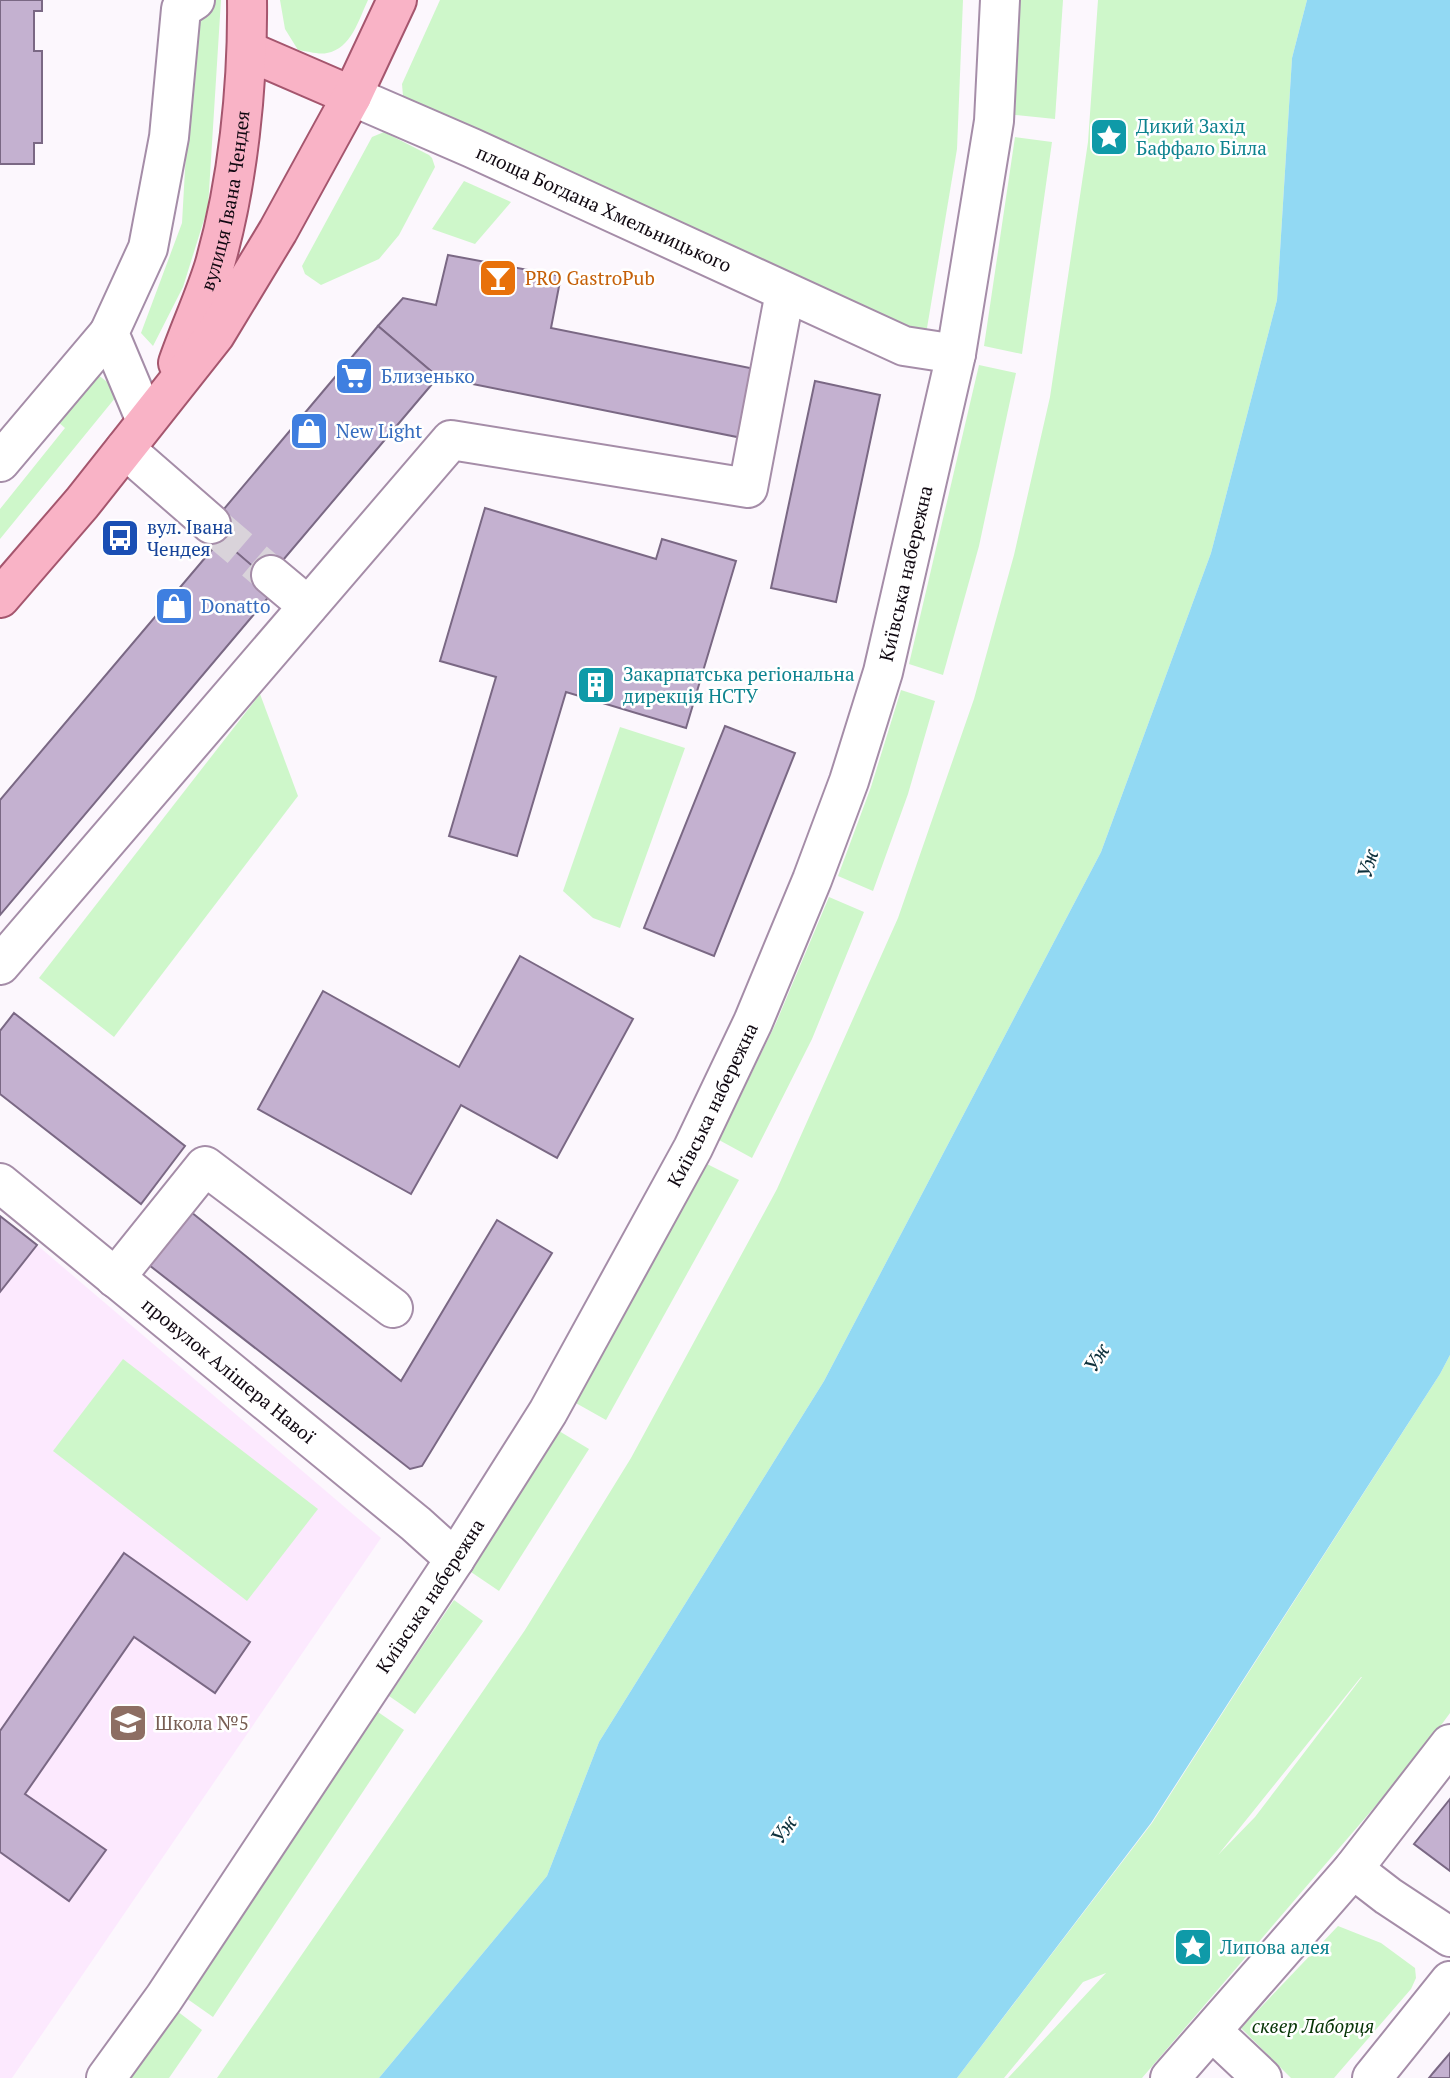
<svg xmlns="http://www.w3.org/2000/svg" width="1450" height="2078" font-family="'PT Serif',serif">
	<style>
		.built { fill: #fce9fe }
		.green { fill: #cef7ca; fill-rule: evenodd }
		.water { fill: #92d9f3 }
		.building { fill: #c4b1d0; stroke: #7a6884; stroke-width: 2 }
		.lines { fill: none; stroke-linecap: round; stroke-linejoin: round }
		.minor-tunnel { stroke: #d9d3da; stroke-width: 38; stroke-dasharray: 38 19; stroke-linecap: butt }
		.minor-casing { stroke: #a58da8; stroke-width: 42 }
		.major-casing { stroke: #a5566e; stroke-width: 42 }
		.minor { stroke: #fff; stroke-width: 38 }
		.major { stroke: #f9b3c6; stroke-width: 38 }
		.labels { text-anchor: middle; stroke-width: 5; stroke-linejoin: round; paint-order: stroke }
		.culture-label { font-size: 19px; fill: #0d838f; stroke: #fff; text-anchor: start }
		.street-label { font-size: 19px; fill: #100811; stroke: #fff }
		.food-label { font-size: 19px; fill: #c56008; stroke: #fff; text-anchor: start }
		.shop-label { font-size: 19px; fill: #366cbe; stroke: #fff; text-anchor: start }
		.transit-label { font-size: 19px; fill: #164399; stroke: #fff; text-anchor: start }
		.education-label { font-size: 19px; fill: #785e54; stroke: #fff; text-anchor: start }
		.park-label { font-size: 19px; font-style: italic; fill: #053304; stroke: #fff }
		.water-label { font-size: 21px; font-style: italic; fill: #0d303b; stroke: #fff }
	</style>
	<rect width="100%" height="100%" fill="#fcf7fd"/>
	<path class="built" d="M0,1216L37,1245L381,1538L12,2078H0Z"/>
	<g class="green">
		<path d="M213,0H221L208,207L183,287L153,346L141,333L182,223L194,10Z"/>
		<path d="M280,0H368C359,19 351,49 327,53C319,55 307,51 298,50L285,29Z"/>
		<path d="M440,0H963L957,149L926,334L699,236L411,102L403,96L402,84Z"/>
		<path d="M1019,0H1063L1055,119L1015,115Z"/>
		<path d="M1098,0H1307L1292,58L1277,300L1211,553L1101,852L824,1381L599,1742L547,1876L379,2078H217L525,1630L631,1458L777,1189L898,918L974,699L1014,555L1050,397L1088,142Z"/>
		<path d="M384,132L429,155L432,158L435,167L399,235L379,259L321,285L305,274L302,266L372,137Z"/>
		<path d="M1015,137L1052,142L1022,354L984,346Z"/>
		<path d="M464,181L511,202L475,244L432,229Z"/>
		<path d="M979,365L1016,373L979,546L943,675L909,664Z"/>
		<path d="M88,367L120,392L0,539V509L65,428L50,415Z"/>
		<path d="M901,690L935,701L908,794L873,891L838,876L871,787Z"/>
		<path d="M260,694L298,796L114,1037L39,978Z"/>
		<path d="M620,727L685,748L620,928L593,918L563,891Z"/>
		<path d="M829,897L864,912L812,1039L752,1158L719,1140L776,1023Z"/>
		<path d="M707,1164L739,1180L606,1420L574,1402Z"/>
		<path d="M1450,1355V1713L1420,1754L1142,2078H1008L1106,1973L1083,1982L1004,2078H957L1152,1823L1440,1374ZM1362,1677L1255,1817L1218,1855L1361,1677Z"/>
		<path d="M123,1359L318,1509L247,1601L53,1451Z"/>
		<path d="M559,1431L589,1449L499,1591L471,1572Z"/>
		<path d="M454,1600L483,1621L415,1714L389,1696Z"/>
		<path d="M378,1712L404,1730L213,2017L186,1998Z"/>
		<path d="M1338,1926L1381,1943L1415,1968L1416,1978L1411,1989L1334,2078H1291L1241,2028Z"/>
		<path d="M177,2011L202,2030L169,2078H131Z"/>
	</g>
	<path class="water" d="M1307,0H1450V1355L1440,1374L1151,1823L957,2078H379L547,1876L599,1742L824,1381L1101,852L1211,553L1277,300L1292,58Z"/>
	<g class="building">
		<path d="M0,0H42V11H34V51H42V143H34V164H0Z"/>
		<path d="M448,255L561,276L551,328L755,369L742,438L438,377L378,326L403,298L436,305Z"/>
		<path d="M378,326L438,377L267,579L208,528Z"/>
		<path d="M815,381L880,395L836,602L771,588Z"/>
		<path d="M485,508L656,559L662,539L736,561L686,728L566,692L517,856L449,836L496,677L440,661Z"/>
		<path d="M221,539L277,587L0,915V800Z"/>
		<path d="M725,726L795,753L714,956L644,928Z"/>
		<path d="M520,956L633,1019L557,1158L461,1105L411,1194L258,1109L323,991L459,1067Z"/>
		<path d="M14,1013L185,1146L141,1204L0,1094V1031Z"/>
		<path d="M191,1212L401,1381L497,1220L552,1253L422,1466L410,1469L149,1265Z"/>
		<path d="M0,1216L37,1245L0,1292Z"/>
		<path d="M124,1553L250,1642L215,1693L134,1637L25,1794L106,1850L69,1901L0,1852V1731Z"/>
		<path d="M1450,1799V1871L1414,1844Z"/>
		<path d="M1450,2053V2078H1429L1433,2073Z"/>
	</g>
	<g class="lines">
		<path class="minor-tunnel" d="M211,524L271,575"/>
		<defs>
			<g id="minor">
				<path id="s1" d="M352,96L472,148L904,346L956,354"/>
				<path d="M146,421L109,333L148,248L169,137L181,9L195,0"/>
				<path d="M125,449L211,524"/>
				<path d="M0,462L109,333"/>
				<path d="M271,575L308,606"/>
				<path d="M0,965L451,440L748,488L785,292"/>
				<path id="s2" d="M0,1183L416,1524L455,1559"/>
				<path d="M115,1278L205,1166L393,1308"/>
				<path d="M1353,1869L1388,1896L1450,1937"/>
				<path d="M1212,2031L1262,2078"/>
				<path id="s3" d="M106,2078L164,1998L455,1559L548,1412L693,1148L753,1022L812,880L849,781L883,672L956,354L994,121L1000,0"/>
				<path d="M1170,2078L1353,1869L1450,1744"/>
				<path d="M1372,2078L1450,1981"/>
			</g>
			<g id="major">
				<path d="M248,51L352,96"/>
				<path id="s4" d="M178,363C189,331 204,299 214,267C238,184 248,86 247,0"/>
				<path d="M0,598L82,503L215,335L278,231L352,96L397,0"/>
			</g>
		</defs>
		<use href="#minor" class="minor-casing"/>
		<use href="#major" class="major-casing"/>
		<use href="#minor" class="minor"/>
		<use href="#major" class="major"/>
	</g>
	<defs>
		<symbol id="sight-square" viewBox="-11 -11 22 22"><rect x="-9" y="-9" width="18" height="18" rx="4" fill="#0f9aa8" stroke="#fff"/><path d="M0-6L1.8-2.2L6-1.7L2.9 1.2L3.7 5.4L0 3.3L-3.7 5.4L-2.9 1.2L-6-1.7L-1.8-2.2Z" fill="#fff"/></symbol>
		<symbol id="bar-square" viewBox="-11 -11 22 22"><rect x="-9" y="-9" width="18" height="18" rx="4" fill="#e8710a" stroke="#fff"/><path d="M-6-5H6L.8 .8V4.5H3.5V6h-7V4.5H-.8V.8Z" fill="#fff"/></symbol>
		<symbol id="supermarket-square" viewBox="-11 -11 22 22"><rect x="-9" y="-9" width="18" height="18" rx="4" fill="#3f7fe0" stroke="#fff"/><path d="M-6-5.5h2.5l.6 2H6L4.5 2H-2.5L-4.4-4H-6ZM-1.5 3.2a1.3 1.3 0 1 0 .1 0ZM3 3.2a1.3 1.3 0 1 0 .1 0Z" fill="#fff"/></symbol>
		<symbol id="shop-square" viewBox="-11 -11 22 22"><rect x="-9" y="-9" width="18" height="18" rx="4" fill="#3f7fe0" stroke="#fff"/><path d="M-5-2.5h2.3a2.7 3.5 0 0 1 5.4 0H5L5.5 6h-11ZM-1.5-2.5h3a1.5 2.3 0 0 0-3 0Z" fill="#fff"/></symbol>
		<symbol id="bus-square" viewBox="-11 -11 22 22"><rect x="-9" y="-9" width="18" height="18" rx="4" fill="#1a4fb4" stroke="#fff"/><path d="M-5-6H5V4H4V6H2V4H-2V6H-4V4H-5ZM-3.5-4V0h7V-4ZM-3.5 1.2v1.5H-2V1.2ZM2 1.2v1.5H3.5V1.2Z" fill="#fff"/></symbol>
		<symbol id="building-square" viewBox="-11 -11 22 22"><rect x="-9" y="-9" width="18" height="18" rx="4" fill="#0f9aa8" stroke="#fff"/><path d="M-4-6H4V6H1V3H-1V6H-4ZM-2.5-4.3h1.7v1.8h-1.7ZM.8-4.3h1.7v1.8H.8ZM-2.5-1h1.7V.8h-1.7ZM.8-1h1.7V.8H.8Z" fill="#fff"/></symbol>
		<symbol id="school-square" viewBox="-11 -11 22 22"><rect x="-9" y="-9" width="18" height="18" rx="4" fill="#8d6e63" stroke="#fff"/><path d="M0-5L7-2L0 1L-7-2ZM-4 1L0 2.5L4 1V4Q0 6-4 4Z" fill="#fff"/></symbol>
	</defs>
	<g fill-rule="evenodd">
		<use href="#sight-square" x="1087" y="115" width="44" height="44"/>
		<use href="#bar-square" x="476" y="256" width="44" height="44"/>
		<use href="#supermarket-square" x="332" y="354" width="44" height="44"/>
		<use href="#shop-square" x="287" y="409" width="44" height="44"/>
		<use href="#bus-square" x="98" y="516" width="44" height="44"/>
		<use href="#shop-square" x="152" y="584" width="44" height="44"/>
		<use href="#building-square" x="574" y="663" width="44" height="44"/>
		<use href="#school-square" x="106" y="1701" width="44" height="44"/>
		<use href="#sight-square" x="1171" y="1925" width="44" height="44"/>
	</g>
	<g class="labels">
		<g class="culture-label">
			<text x="1136" y="133">Дикий Захід<tspan x="1136" dy="22">Баффало Білла</tspan></text>
			<text x="623" y="681">Закарпатська регіональна<tspan x="623" dy="22">дирекція НСТУ</tspan></text>
			<text x="1220" y="1954">Липова алея</text>
		</g>
		<g class="street-label">
			<text dy="7" stroke="none"><textPath href="#s4" startOffset="170">вулиця Івана Чендея</textPath></text>
			<text dy="7" stroke="none"><textPath href="#s1" startOffset="276">площа Богдана Хмельницького</textPath></text>
			<text dy="7" stroke="none"><textPath href="#s3" startOffset="1715">Київська набережна</textPath></text>
			<text dy="7" stroke="none"><textPath href="#s3" startOffset="1148">Київська набережна</textPath></text>
			<text dy="7" stroke="none"><textPath href="#s2" startOffset="296">провулок Алішера Навої</textPath></text>
			<text dy="7" stroke="none"><textPath href="#s3" startOffset="581">Київська набережна</textPath></text>
		</g>
		<g class="food-label">
			<text x="525" y="285">PRO GastroPub</text>
		</g>
		<g class="shop-label">
			<text x="381" y="383">Близенько</text>
			<text x="336" y="438">New Light</text>
			<text x="201" y="613">Donatto</text>
		</g>
		<g class="transit-label">
			<text x="147" y="534">вул. Івана<tspan x="147" dy="22">Чендея</tspan></text>
		</g>
		<g class="education-label">
			<text x="155" y="1730">Школа №5</text>
		</g>
		<g class="park-label">
			<text x="1313" y="2033">сквер Лаборця</text>
		</g>
		<g class="water-label">
			<text transform="translate(1368 864) rotate(-74)" y="7">Уж</text>
			<text transform="translate(1097 1358) rotate(-58)" y="7">Уж</text>
			<text transform="translate(784 1830) rotate(-55)" y="7">Уж</text>
		</g>
	</g>
</svg>
